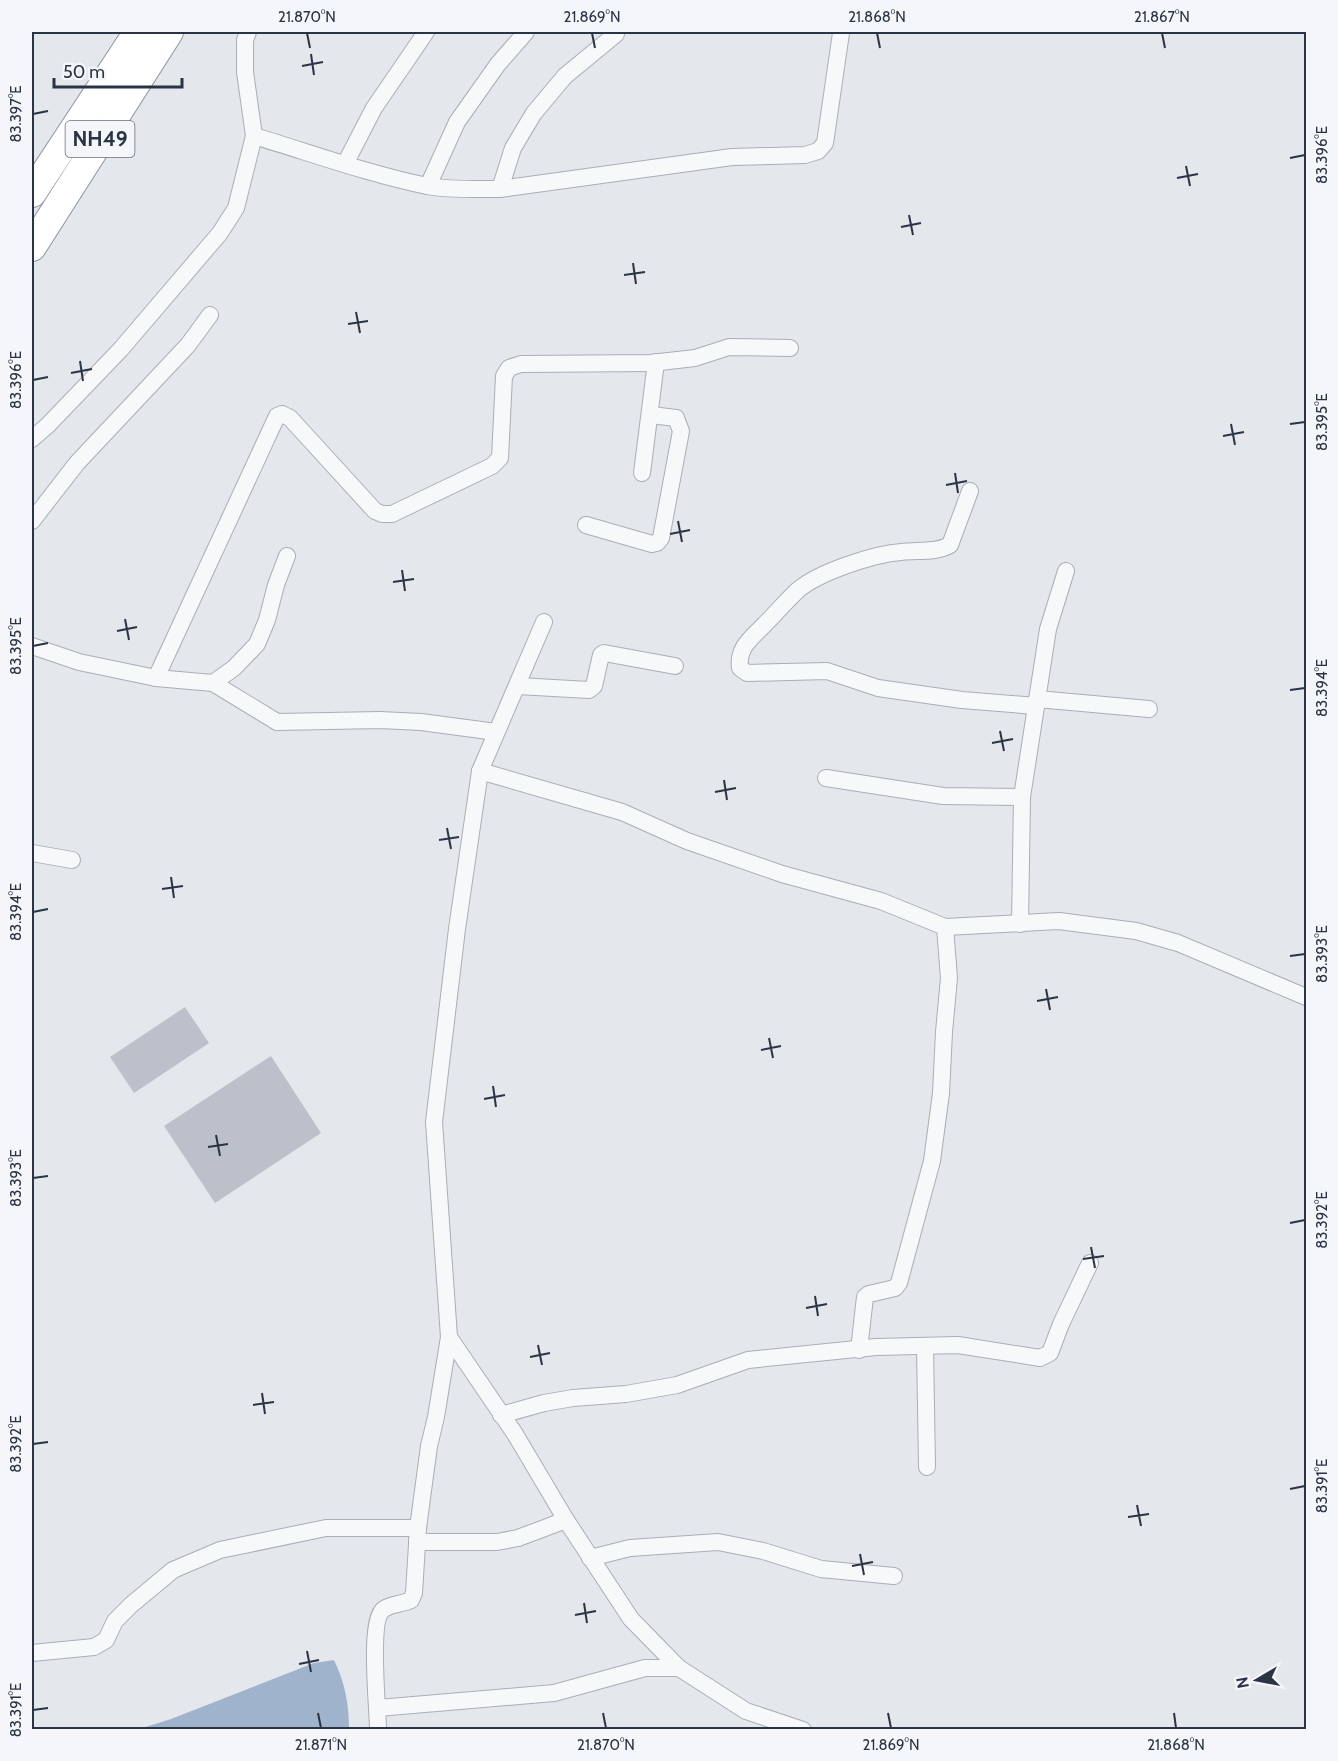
<svg xmlns="http://www.w3.org/2000/svg" width="1338" height="1761" font-family="Cabin,sans-serif">
	<style>
		.water { fill: #9fb4cc }
		.building { fill: #bbc0ca }
		.lines { fill: none; stroke-linecap: round; stroke-linejoin: round }
		.minor-casing { stroke: #a9aeb7; stroke-width: 18 }
		.trunk-casing { stroke: #8b94a3; stroke-width: 30 }
		.minor { stroke: #f7f8fa; stroke-width: 16 }
		.trunk { stroke: #fff; stroke-width: 28 }
		.ticks { fill: none; stroke: #2b3445; stroke-width: 2 }
		.labels { text-anchor: middle; stroke-width: 5; stroke-linejoin: round; paint-order: stroke }
		.shield { fill: #f4f6f9; stroke: #676e7b; stroke-width: 1.5 }
		.shield-label { font-size: 21px; font-weight: bold; fill: #2b3445 }
		.neatline { fill: none; stroke: #2b3445; stroke-width: 2 }
		.ticks-label { font-size: 15px; text-anchor: middle; fill: #2b3445 }
	</style>
	<rect width="100%" height="100%" fill="#e4e7ec"/>
	<path class="water" d="M334,1660C345,1683 349,1704 349,1729H139L171,1719L314,1663Z"/>
	<g class="building">
		<path d="M185,1007L209,1043L134,1093L110,1057Z"/>
		<path d="M271,1056L321,1133L215,1203L164,1126Z"/>
	</g>
	<g class="lines">
		<defs>
			<g id="minor">
				<path d="M254,136C311,153 369,174 427,186C450,190 477,189 500,189L732,157L805,155L818,151L825,143L841,33"/>
				<path d="M345,164L374,108L426,32"/>
				<path d="M428,186L457,122L498,64L526,32"/>
				<path d="M500,189L513,148L534,113L565,76L616,34"/>
				<path d="M32,439L48,425L121,349L220,233L236,208L254,136L245,72V40L248,32"/>
				<path d="M642,473L656,362"/>
				<path d="M970,491L950,545C935,553 918,550 901,552C874,554 819,572 798,590C787,600 776,613 766,623C752,638 737,647 740,668L747,673L827,671L878,688L962,700L1036,706"/>
				<path d="M32,521L77,463L188,345L210,315"/>
				<path d="M586,525L652,544L657,543L661,538L681,431L676,418L651,415"/>
				<path d="M32,646L79,662L156,678L213,683L277,722L380,720L421,722L496,732"/>
				<path d="M156,678L277,416L282,414L290,418L375,511L382,514H392L492,466L500,458L504,376L509,368L521,364L651,363L695,358L729,347L790,348"/>
				<path d="M213,683L234,668L257,644L267,620L276,585L287,556"/>
				<path d="M518,686L589,690L594,686L601,655L604,653L675,666"/>
				<path d="M1037,699L1149,709"/>
				<path d="M480,771L622,812L687,841L782,874L881,901L945,927L1059,921L1136,931L1178,943L1306,997"/>
				<path d="M826,778L943,796L1022,797"/>
				<path d="M32,853L72,860"/>
				<path d="M1020,924L1022,797L1048,629L1066,571"/>
				<path d="M449,1337L515,1434L566,1520L631,1619L679,1668L746,1711L803,1730"/>
				<path d="M925,1347L927,1467"/>
				<path d="M859,1350L865,1297L869,1294L895,1288L899,1283L932,1161L941,1093L944,1032L949,978L945,927"/>
				<path d="M501,1415L544,1403L573,1398L626,1394L677,1385L748,1360L876,1347L958,1345L1040,1358L1050,1353L1061,1324L1090,1263"/>
				<path d="M417,1542H497L518,1538L566,1520"/>
				<path d="M590,1558L630,1548L718,1542L763,1551L821,1569L894,1576"/>
				<path d="M32,1653L94,1647L106,1640L115,1621L131,1605L173,1570L220,1550L326,1528H418"/>
				<path d="M378,1708L554,1693L645,1668H679"/>
				<path d="M378,1730C378,1708 368,1619 384,1609C391,1604 403,1604 411,1600L414,1593L418,1528L429,1446L436,1417L449,1337L434,1122L457,929L480,771L544,622"/>
			</g>
			<g id="trunk">
				<path d="M32,193L138,32"/>
				<path d="M32,247L169,32"/>
			</g>
		</defs>
		<use href="#minor" class="minor-casing"/>
		<use href="#trunk" class="trunk-casing"/>
		<use href="#minor" class="minor"/>
		<use href="#trunk" class="trunk"/>
	</g>
	<path class="ticks" d="M307,33L310,48M592,33L595,48M877,33L880,48M1162,33L1165,48M311,54L314,75M302,66L323,62M33,114L48,111M1290,158L1305,155M1186,166L1190,186M1177,178L1198,174M909,215L913,235M901,227L921,223M633,263L636,284M624,275L645,272M356,312L360,333M348,324L368,321M80,361L83,381M71,373L92,369M33,380L48,377M1231,424L1235,445M1290,424L1305,422M1223,436L1244,432M955,473L958,493M946,485L967,481M678,521L682,542M670,534L690,530M402,570L405,591M393,582L414,579M125,619L129,640M117,631L137,627M33,646L48,643M1290,690L1305,688M1000,731L1004,751M992,743L1013,739M724,780L727,800M715,792L736,788M447,828L451,849M439,840L459,837M171,877L174,898M162,889L183,886M33,912L48,909M1290,956L1305,954M1046,989L1050,1010M1037,1001L1058,997M769,1038L773,1058M761,1050L781,1046M493,1086L496,1107M484,1099L505,1095M216,1135L220,1156M208,1147L228,1144M33,1178L48,1176M1290,1223L1305,1220M1091,1247L1095,1268M1083,1259L1104,1256M815,1296L818,1316M806,1308L827,1304M538,1345L542,1365M530,1357L550,1353M262,1393L265,1414M253,1405L274,1402M33,1444L48,1442M1290,1489L1305,1486M1137,1505L1141,1526M1128,1517L1149,1514M860,1554L864,1575M852,1566L873,1562M584,1603L587,1623M575,1615L596,1611M307,1651L311,1672M299,1664L319,1660M33,1710L48,1708M318,1713L321,1728M603,1713L606,1728M888,1713L891,1728M1174,1713L1176,1728"/>
	<g class="labels">
		<rect class="shield" x="65.5" y="121" width="69" height="36" rx="4.5"/>
		<g class="shield-label">
			<text x="100" y="146">NH49</text>
		</g>
	</g>
	<rect width="1338" height="1761" fill="none" stroke="#f4f6f9" stroke-width="66"/>
	<g transform="translate(1257 1680) rotate(260)" stroke="#f4f6f9" stroke-width="4.5" paint-order="stroke">
	<path d="M0-4.5L10 22L0 15L-10 22Z" fill="#2b3445"/>
	<text y="-9" font-size="16" font-weight="bold" text-anchor="middle" fill="#2b3445">N</text>
	</g>
	<path d="M54 78v9h128v-9" fill="none" stroke="#2b3445" stroke-width="3"/>
	<text x="63" y="78" font-size="18" fill="#2b3445" stroke="#f4f6f9" stroke-width="4.5" paint-order="stroke">50 m</text>
	<rect x="33" y="33" width="1272" height="1695" class="neatline"/>
	<g class="ticks-label">
		<text x="307" y="22">21.870°N</text>
		<text x="592" y="22">21.869°N</text>
		<text x="877" y="22">21.868°N</text>
		<text x="1162" y="22">21.867°N</text>
		<text transform="translate(16 114) rotate(-90)" y="5">83.397°E</text>
		<text transform="translate(1322 155) rotate(-90)" y="5">83.396°E</text>
		<text transform="translate(16 380) rotate(-90)" y="5">83.396°E</text>
		<text transform="translate(1322 422) rotate(-90)" y="5">83.395°E</text>
		<text transform="translate(16 646) rotate(-90)" y="5">83.395°E</text>
		<text transform="translate(1322 688) rotate(-90)" y="5">83.394°E</text>
		<text transform="translate(16 912) rotate(-90)" y="5">83.394°E</text>
		<text transform="translate(1322 954) rotate(-90)" y="5">83.393°E</text>
		<text transform="translate(16 1178) rotate(-90)" y="5">83.393°E</text>
		<text transform="translate(1322 1220) rotate(-90)" y="5">83.392°E</text>
		<text transform="translate(16 1444) rotate(-90)" y="5">83.392°E</text>
		<text transform="translate(1322 1486) rotate(-90)" y="5">83.391°E</text>
		<text transform="translate(16 1710) rotate(-90)" y="5">83.391°E</text>
		<text x="321" y="1750">21.871°N</text>
		<text x="606" y="1750">21.870°N</text>
		<text x="891" y="1750">21.869°N</text>
		<text x="1176" y="1750">21.868°N</text>
	</g>
</svg>
